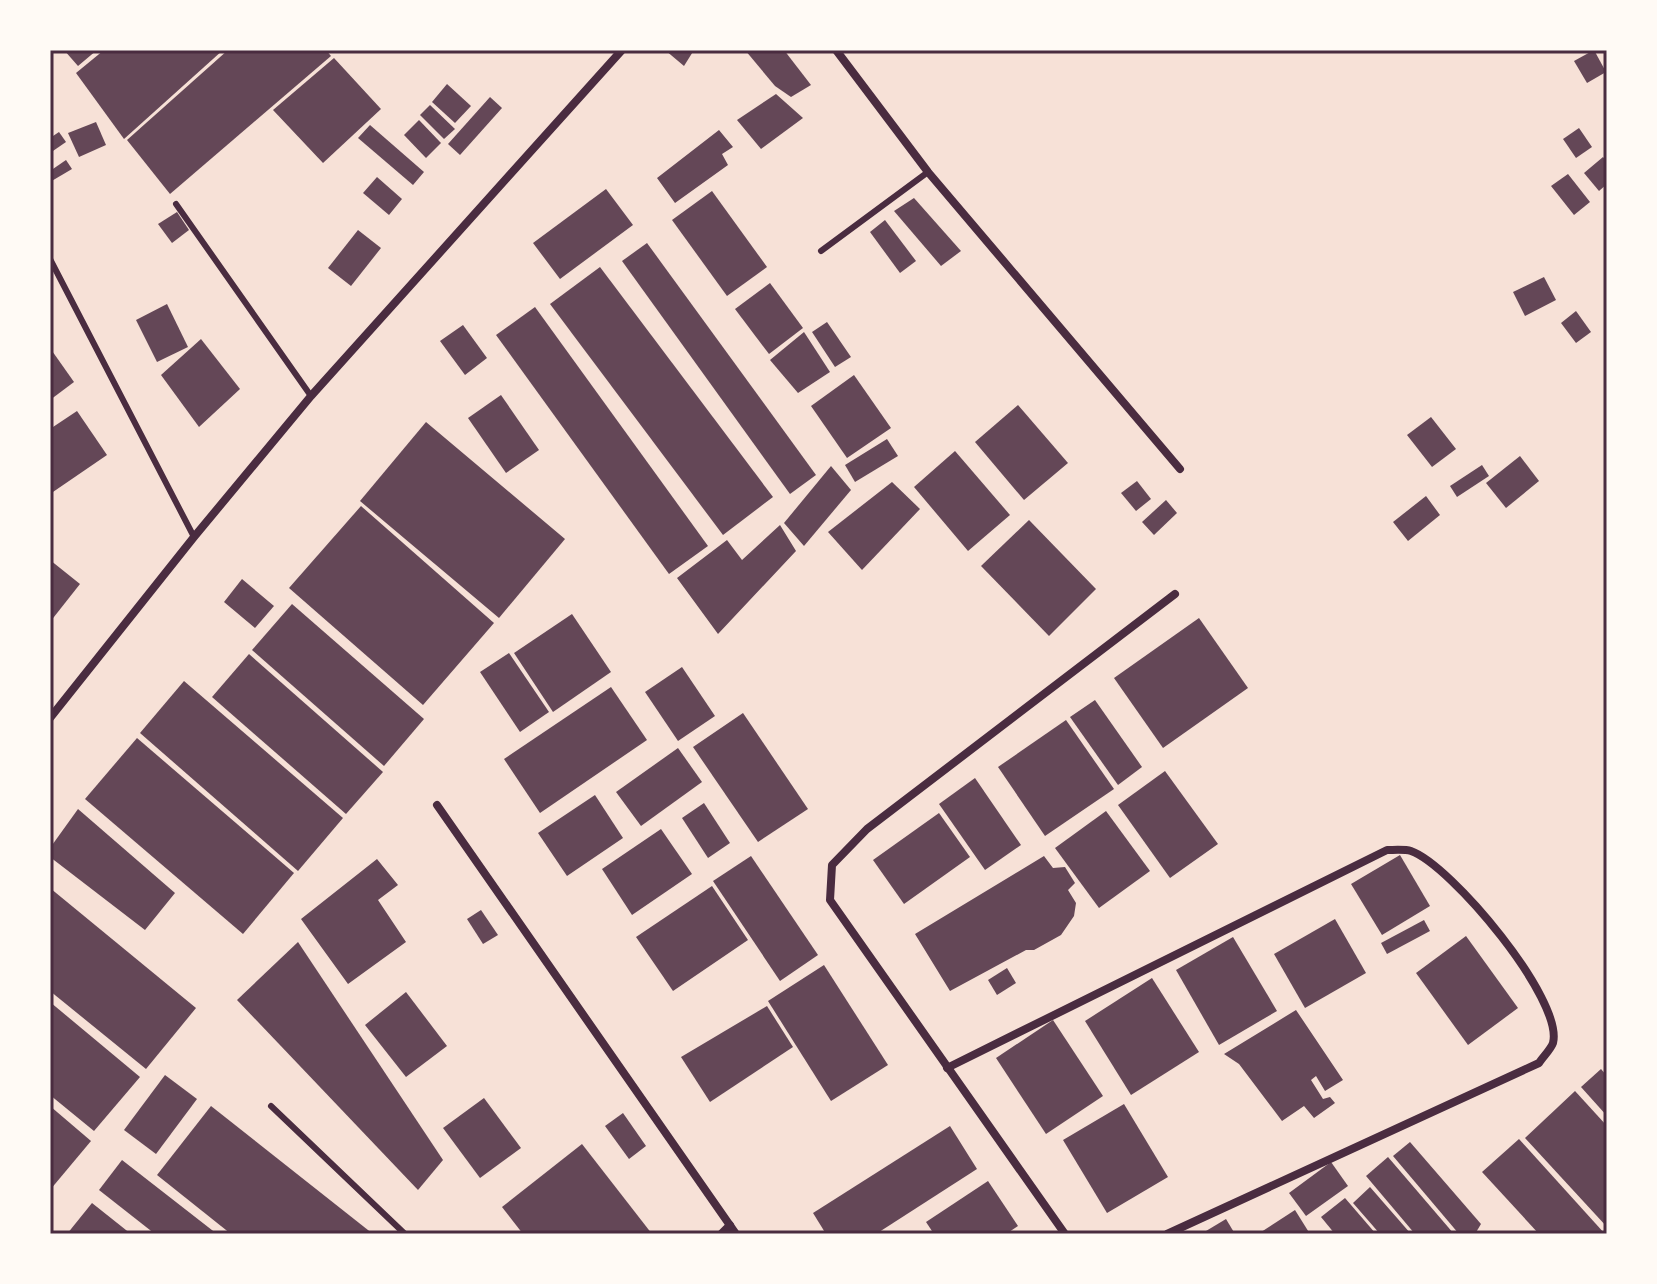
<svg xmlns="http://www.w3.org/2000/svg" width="1657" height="1284" font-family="'IBM Plex Sans',sans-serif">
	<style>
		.building { fill: #644757 }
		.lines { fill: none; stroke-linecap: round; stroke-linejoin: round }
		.service { stroke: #4a2c40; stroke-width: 6 }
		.minor { stroke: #4a2c40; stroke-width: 8 }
		.neatline { fill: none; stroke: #4a2c40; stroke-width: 3 }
	</style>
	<rect width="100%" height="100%" fill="#f7e1d7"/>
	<g class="building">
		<path d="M64,50H97L78,66Z"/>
		<path d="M104,50H223L124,139L76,73Z"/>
		<path d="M228,50H326L331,56L170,194L127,140Z"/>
		<path d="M665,50H694L684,66Z"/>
		<path d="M745,50H784L811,85L791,97L775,86Z"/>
		<path d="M1594,50L1606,72L1587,83L1574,61Z"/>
		<path d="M334,58L381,109L323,163L273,110Z"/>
		<path d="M447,84L471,106L455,123L432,102Z"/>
		<path d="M776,94L803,118L761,149L737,120Z"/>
		<path d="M490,97L502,108L460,155L448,144Z"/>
		<path d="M430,105L455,129L444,139L420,115Z"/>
		<path d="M419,120L441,143L426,158L404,135Z"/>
		<path d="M96,122L106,145L79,157L68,133Z"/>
		<path d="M370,125L424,172L413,185L358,138Z"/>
		<path d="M1579,128L1592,147L1576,158L1563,139Z"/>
		<path d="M719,130L733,147L722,154L728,165L675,203L657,178Z"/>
		<path d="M59,132L66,142L50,153V138Z"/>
		<path d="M1603,157L1607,162V184L1599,191L1584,173Z"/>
		<path d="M66,160L72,169L50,182V171Z"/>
		<path d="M1568,174L1590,202L1574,215L1551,186Z"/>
		<path d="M377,177L402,199L389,215L363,193Z"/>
		<path d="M606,189L633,225L560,279L533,243Z"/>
		<path d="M712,191L767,267L727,296L672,220Z"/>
		<path d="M914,198L961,251L941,266L894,211Z"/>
		<path d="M177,212L189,230L172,243L158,224Z"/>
		<path d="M885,220L916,261L900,273L870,232Z"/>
		<path d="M358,230L381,248L351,286L328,268Z"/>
		<path d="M647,243L816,475L790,494L622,261Z"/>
		<path d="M600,267L773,497L723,535L550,304Z"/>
		<path d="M1544,277L1556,300L1525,316L1513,292Z"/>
		<path d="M770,283L803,328L769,354L735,309Z"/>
		<path d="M167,304L188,347L157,362L136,320Z"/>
		<path d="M535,307L708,546L669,574L496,335Z"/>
		<path d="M1576,311L1591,332L1576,343L1561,323Z"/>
		<path d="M827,322L851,357L835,367L812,332Z"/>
		<path d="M463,325L487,358L465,375L440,341Z"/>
		<path d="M804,332L830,372L798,393L770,360Z"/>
		<path d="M201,339L240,389L199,427L161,375Z"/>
		<path d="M50,348L74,382L50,400Z"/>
		<path d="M854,375L891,428L847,458L811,406Z"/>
		<path d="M501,395L539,450L506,473L468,418Z"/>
		<path d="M1018,405L1068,463L1024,500L975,442Z"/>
		<path d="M77,411L107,455L50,494V429Z"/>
		<path d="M1431,417L1456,449L1432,467L1407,435Z"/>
		<path d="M426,422L565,539L499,618L360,501Z"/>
		<path d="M887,439L898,456L855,482L845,465Z"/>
		<path d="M955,451L1010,515L968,551L914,487Z"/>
		<path d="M1520,456L1539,481L1506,508L1486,483Z"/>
		<path d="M1482,465L1489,476L1457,497L1450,486Z"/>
		<path d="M831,466L851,490L804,546L784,523Z"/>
		<path d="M1137,481L1151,499L1136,511L1121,493Z"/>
		<path d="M892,482L920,509L862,570L828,532Z"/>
		<path d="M1426,496L1440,515L1408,541L1393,522Z"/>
		<path d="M1166,500L1177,513L1154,535L1142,522Z"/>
		<path d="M361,506L494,623L423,705L289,588Z"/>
		<path d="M1029,520L1096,589L1049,636L981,566Z"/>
		<path d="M780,525L796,551L718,634L677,578L727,540L742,560Z"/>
		<path d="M50,560L80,584L50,622Z"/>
		<path d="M242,579L274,606L255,628L224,602Z"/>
		<path d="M292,604L424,719L384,766L252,650Z"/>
		<path d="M572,614L611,672L553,712L514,653Z"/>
		<path d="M1199,618L1248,688L1163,748L1114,678Z"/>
		<path d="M509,653L549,712L520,732L480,672Z"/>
		<path d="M249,654L383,772L346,814L212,697Z"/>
		<path d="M682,667L715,716L678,741L645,692Z"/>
		<path d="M184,681L343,818L298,871L140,733Z"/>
		<path d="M611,687L647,740L540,813L504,759Z"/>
		<path d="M1095,700L1142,767L1118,785L1070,717Z"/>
		<path d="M743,713L808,809L758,842L693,747Z"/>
		<path d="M1066,720L1114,789L1045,836L998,767Z"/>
		<path d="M137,738L294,873L243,934L85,799Z"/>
		<path d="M678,748L702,782L641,826L616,792Z"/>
		<path d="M1165,771L1218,844L1170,878L1118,805Z"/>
		<path d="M975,778L1021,845L985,870L939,804Z"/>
		<path d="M595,795L623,838L567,876L538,833Z"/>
		<path d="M704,803L730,843L708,858L682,818Z"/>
		<path d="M78,809L175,893L145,930L50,857V848Z"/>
		<path d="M1106,811L1150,871L1099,908L1055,848Z"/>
		<path d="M939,813L970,857L904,904L873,860Z"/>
		<path d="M661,829L692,874L632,915L602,869Z"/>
		<path d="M1400,855L1430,906L1382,935L1351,884Z"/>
		<path d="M751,856L818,955L780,981L713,881Z"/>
		<path d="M1044,856L1053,868L1065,867L1075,883L1068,890L1076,903L1074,916L1061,935L1034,950H1026L950,991L915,934Z"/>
		<path d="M377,859L398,885L378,900L406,942L348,984L301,919Z"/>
		<path d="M712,886L748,940L673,991L636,937Z"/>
		<path d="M50,888L196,1008L146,1069L50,991Z"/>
		<path d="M481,910L498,935L483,944L467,919Z"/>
		<path d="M1335,919L1366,973L1305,1008L1274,954Z"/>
		<path d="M1424,920L1430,931L1387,954L1381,943Z"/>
		<path d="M1466,936L1518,1008L1468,1045L1416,973Z"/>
		<path d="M1233,937L1277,1011L1219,1045L1176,970Z"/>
		<path d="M298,942L443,1160L418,1190L237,1000Z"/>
		<path d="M824,965L888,1065L831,1101L768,1001Z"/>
		<path d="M1007,968L1016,983L997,995L988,980Z"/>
		<path d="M1152,978L1199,1052L1131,1095L1085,1021Z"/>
		<path d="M406,992L447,1046L406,1077L365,1025Z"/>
		<path d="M50,1002L140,1077L94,1131L50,1095Z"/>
		<path d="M767,1006L793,1047L710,1102L681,1057Z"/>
		<path d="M1296,1010L1343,1080L1325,1091L1316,1076L1311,1080L1323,1099L1330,1097L1335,1103L1314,1118L1304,1106L1282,1121L1239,1064L1224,1054Z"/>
		<path d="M1053,1020L1103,1096L1046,1134L996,1058Z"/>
		<path d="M1601,1069L1607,1076V1116L1581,1087Z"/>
		<path d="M165,1075L197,1099L156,1154L124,1130Z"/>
		<path d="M1575,1091L1607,1126V1227L1525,1138Z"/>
		<path d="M484,1098L521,1148L480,1178L443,1128Z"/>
		<path d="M1124,1104L1168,1177L1107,1213L1063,1140Z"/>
		<path d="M50,1106L91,1141L50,1190Z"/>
		<path d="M211,1106L373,1234H231L157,1175Z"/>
		<path d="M623,1113L646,1146L629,1159L605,1126Z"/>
		<path d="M950,1126L977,1169L876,1234H826L813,1213Z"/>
		<path d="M1519,1139L1605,1234H1539L1482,1172Z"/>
		<path d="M1410,1142L1481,1224L1475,1234H1459L1393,1156Z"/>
		<path d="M582,1144L652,1234H523L502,1207Z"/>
		<path d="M1388,1157L1454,1234H1415L1366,1176Z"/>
		<path d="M122,1160L217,1234H155L99,1190Z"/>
		<path d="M1331,1162L1348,1186L1306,1216L1289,1193Z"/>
		<path d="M988,1181L1018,1226L1006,1234H934L926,1222Z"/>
		<path d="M1370,1187L1411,1234H1380L1353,1203Z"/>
		<path d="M1345,1198L1376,1234H1335L1321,1217Z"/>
		<path d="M92,1203L131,1234H67Z"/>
		<path d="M1295,1210L1310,1234H1258Z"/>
		<path d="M1226,1219L1235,1234H1201Z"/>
	</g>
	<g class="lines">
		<g class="service">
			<path d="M176,204L311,396"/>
			<path d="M821,251L928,172"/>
			<path d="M50,259L194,537"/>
			<path d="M271,1106L405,1234"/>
		</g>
		<g class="minor">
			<path d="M836,50L928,172L1180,469"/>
			<path d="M50,718L194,537L311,396L622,50"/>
			<path d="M437,805L736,1234"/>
			<path d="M947,1068L1387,850C1394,850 1405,849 1411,851C1451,865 1564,1000 1553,1043C1551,1049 1543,1057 1539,1063L1167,1234"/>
			<path d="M721,1234L730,1225"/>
			<path d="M1065,1234L830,900L832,865L867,829L1175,594"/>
		</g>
	</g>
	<rect width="1657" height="1284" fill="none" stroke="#fffaf5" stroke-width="104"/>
	<rect x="52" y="52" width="1553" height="1180" class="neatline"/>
</svg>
